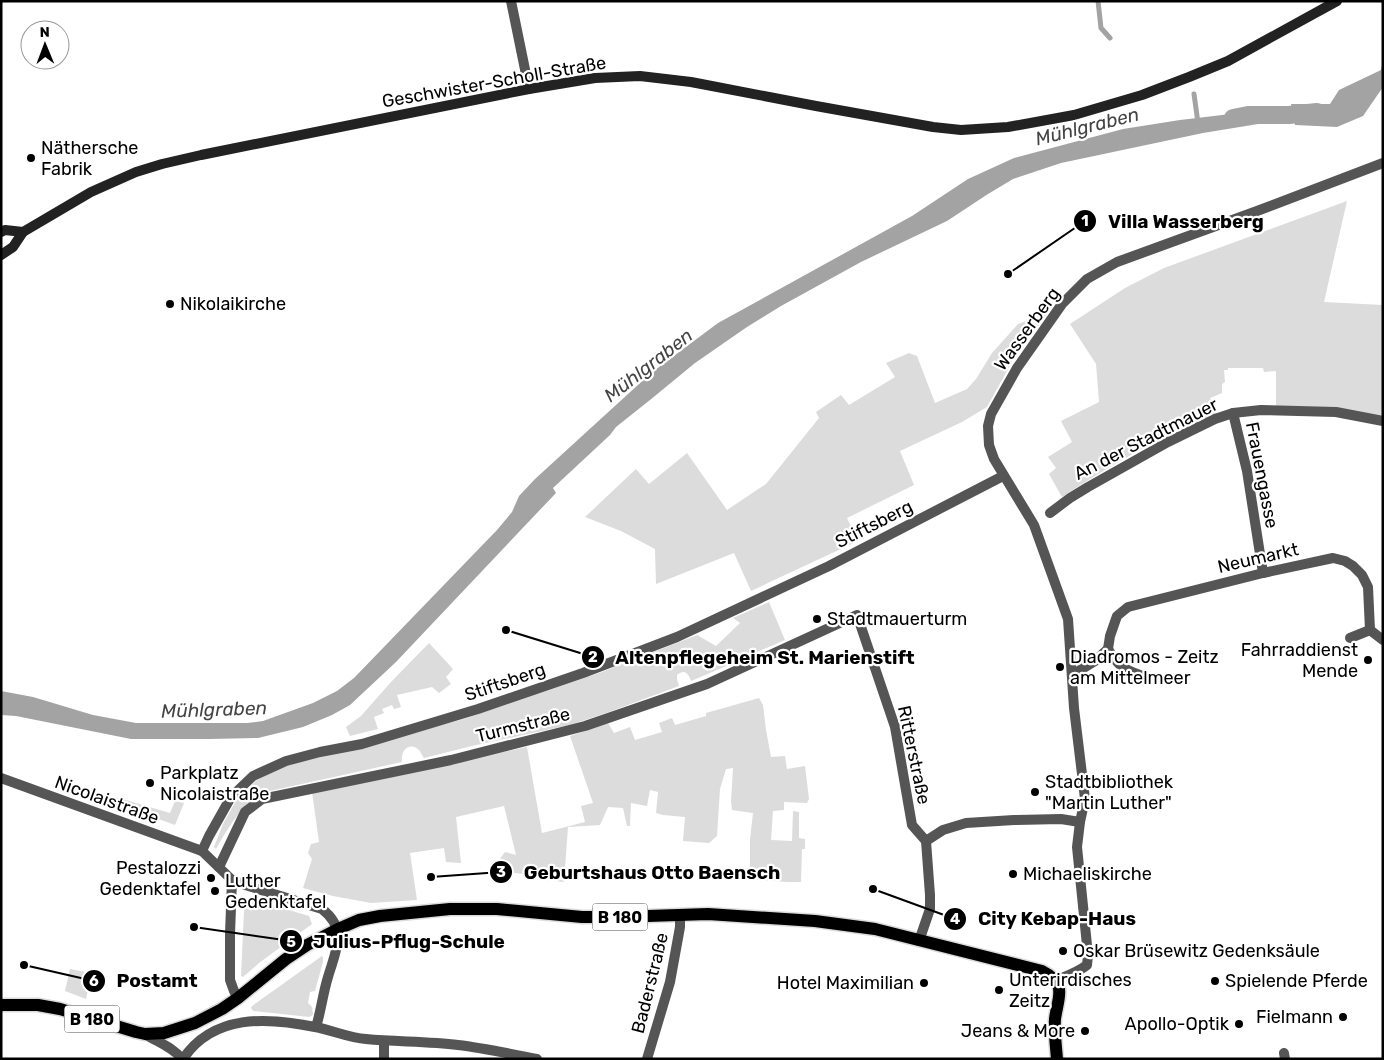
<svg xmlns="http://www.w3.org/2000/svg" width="1384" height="1060" font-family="Rubik,sans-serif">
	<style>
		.green { fill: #dcdcdc }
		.water { fill: #a3a3a3 }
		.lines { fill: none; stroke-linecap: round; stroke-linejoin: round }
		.stream { stroke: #a3a3a3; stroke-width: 5 }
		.canal { stroke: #a3a3a3; stroke-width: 18 }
		.primary-casing { stroke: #dbdbdb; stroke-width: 15 }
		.street { stroke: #555; stroke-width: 10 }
		.secondary { stroke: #222; stroke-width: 10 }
		.primary { stroke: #000; stroke-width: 12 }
		.poi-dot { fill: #000; stroke: #fff; stroke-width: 2 }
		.labels { text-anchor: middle; stroke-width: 4.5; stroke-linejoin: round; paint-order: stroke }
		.shield { fill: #fff; stroke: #4c4c4c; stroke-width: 1 }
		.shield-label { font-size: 16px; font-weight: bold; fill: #000 }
		.street-label { font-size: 18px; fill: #000; stroke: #fff }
		.poi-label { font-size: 18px; fill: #000; stroke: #fff; text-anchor: start }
		.water-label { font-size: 19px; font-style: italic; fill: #444; stroke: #fff }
		.leader { fill: none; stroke: #000; stroke-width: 2 }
		.callout-dot { fill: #000; stroke: #fff; stroke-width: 2 }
		.mark-label { font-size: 15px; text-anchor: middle; font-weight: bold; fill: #fff }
		.callout-label { font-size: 19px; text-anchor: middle; font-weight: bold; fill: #000; stroke: #fff; stroke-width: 4.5; stroke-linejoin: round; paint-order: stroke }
	</style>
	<rect width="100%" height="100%" fill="#fff"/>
	<g class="green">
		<path d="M1347,201L1324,302L1383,305V417L1276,406V371L1264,372L1263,368H1228V370H1224L1225,382L1222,384V393L1210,398L1217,414C1162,435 1111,465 1062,497L1049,474L1056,468L1048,457L1072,442L1061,421L1099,402L1096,364L1070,324L1125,288L1164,268Z"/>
		<path d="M1049,312L1017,353L987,407L962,422L900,451L914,485L847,518L858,541L751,591L734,553L656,584L655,549L621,531L585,517L636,469L649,484L687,453L727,510L766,484L819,418L816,412L841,395L849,405L895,377L886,363L909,353L917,356L935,403L967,389L976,379L992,353L1018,324Z"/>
		<path d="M769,602L785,640C754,653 723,668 691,681C688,673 685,669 677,675V679L679,686L609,712L570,725L472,746L424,758C423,757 420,751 420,751C411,741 400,749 402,762L270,791C266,792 262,793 258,795C244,802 224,834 216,849L214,847L223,824L237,799L257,780L288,763L388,739L464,719L602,672L697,635L716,646L740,623L733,618Z"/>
		<path d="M429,643L453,669L446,677L451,684L439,693L432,687L397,695L401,707L394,709L392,705L382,709L384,713L374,717L378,729L350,736L346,727L361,716L391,682Z"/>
		<path d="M759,698L763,705L766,730L771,757L785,756L787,769L805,766L809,799L807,803L784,802V810L773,811L771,840L792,841L793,811L799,812V838L805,839V849H802L801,882H787L750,879V839L753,813L732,810L731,801L733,768L726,769L720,789L717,836L709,843L683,841L685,817L663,815L656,813L658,792L650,790L647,806L631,803L630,826H627L623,808L608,807L600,825L568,827L564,882L546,880V869L530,868V875L493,870L494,867L505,852L516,855L504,806L456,817L461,863L446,862L444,848L410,853L417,900L371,903L333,896L303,888L312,859L308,853L311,844L319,842L312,792L527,747L542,833L585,822L581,806L593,803L570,736L608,723L614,733L630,727L635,740L662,732L659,723L672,718L675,725L706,716V713Z"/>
		<path d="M107,797L119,798L170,813L175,801L184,803L175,825L106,800Z"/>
		<path d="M247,900L272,905L309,916L312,924L259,963L243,977L241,976L244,911L245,902Z"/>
		<path d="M322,956L323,957V962L315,991L310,992L308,1003L312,1007L313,1015L309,1017L253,1011L251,1008L252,1006Z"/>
		<path d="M70,969L92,973L86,999L65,991Z"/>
	</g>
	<g class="water">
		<path d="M1383,60V87L1363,116L1337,127L1295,125L1291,104H1330L1339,90L1381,70Z"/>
		<path d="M1256,111L1258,124L1203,133L1061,163L1013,179L988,194L947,221L861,262L781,306L747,327L695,363L650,400L616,427L610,435L553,488L556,493L536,514L396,662L350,705L332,715L303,727L258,738L209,739H131L16,716L1,715V691L33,697L93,715L136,723H247L263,721L313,703L337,691L354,678L497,530L512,512L519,496L535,479L651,373L718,323L912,216L968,179L1014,158L1123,129L1180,120Z"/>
	</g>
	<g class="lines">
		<g class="stream">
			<path d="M1098,1L1101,28L1110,38"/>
			<path d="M1194,94L1198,123"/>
		</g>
		<path class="canal" d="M1233,118L1248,115H1289L1317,112"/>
		<defs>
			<path id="primary" d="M1,1005H38L60,1009L136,1032L145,1034L164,1033L195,1023L222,1009L238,998L286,959L307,945L338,929L359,920L380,916L450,909H497L582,917H618L708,914L815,921L875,929L1042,971C1068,984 1058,996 1055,1019C1054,1032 1056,1046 1057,1059"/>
		</defs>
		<use href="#primary" class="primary-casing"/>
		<g class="street">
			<path d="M511,1L529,89"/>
			<path d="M1233,413L1247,471L1263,573"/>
			<path d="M1050,513L1070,498L1088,487L1168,442L1215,419L1233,413L1261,410L1336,412L1383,421"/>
			<path d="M1370,630L1383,640"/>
			<path d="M1350,638L1370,630"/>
			<path d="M1108,649C1117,664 1122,669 1140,675"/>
			<path d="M1072,675L1095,661L1108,649L1110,636L1117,616L1128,607L1263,573L1333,558L1345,561L1353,566L1362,575L1368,587L1370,630"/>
			<path d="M1,778L202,851L232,880L242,884L322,909C348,929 336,950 328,977C323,993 321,1011 316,1027"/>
			<path d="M1080,822L1085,799L1074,708L1068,619L1034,525L994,459L989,445L988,426L991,414L1017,368L1062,304L1087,279L1117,262L1257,211L1383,163"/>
			<path d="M202,851L209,836L231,797L253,776L286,761L320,752L362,744L478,709L583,673L677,637L829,566L1003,476"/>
			<path d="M219,867L245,812L262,799L451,760L585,726L707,684L857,615L895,727L912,825L926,841"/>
			<path d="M232,880L230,934V980L234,991L238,998"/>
			<path d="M919,941L930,909V895L926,841L943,830L966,823L1014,820L1061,819L1080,822L1077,847L1088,955L1087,965C1077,973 1067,976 1056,980"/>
			<path d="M145,1034C157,1042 173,1047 182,1059"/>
			<path d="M384,1041V1059"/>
			<path d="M1284,1053L1285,1059"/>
			<path d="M183,1059C213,1014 267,1017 315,1027C332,1030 349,1038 366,1039C397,1042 428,1041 458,1045C484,1048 511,1054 537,1059"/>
			<path d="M647,1059L670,982L680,927V914"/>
		</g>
		<g class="secondary">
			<path d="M1,232L5,230L23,232"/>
			<path d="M1,255L13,247L23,232L91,192L136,172L162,164L201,155L529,89L595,78L640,76L691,82L816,106L933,127L961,130L1008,127L1074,115L1142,95L1189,77L1228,61L1337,1"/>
		</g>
		<use href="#primary" class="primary"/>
	</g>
	<g class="poi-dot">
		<circle cx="31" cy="158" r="5"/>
		<circle cx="170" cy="304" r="5"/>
		<circle cx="817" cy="619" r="5"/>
		<circle cx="1368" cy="660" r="5"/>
		<circle cx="1060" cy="667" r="5"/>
		<circle cx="150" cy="783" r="5"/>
		<circle cx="1035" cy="792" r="5"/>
		<circle cx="1013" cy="874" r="5"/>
		<circle cx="211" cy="878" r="5"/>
		<circle cx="215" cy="891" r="5"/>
		<circle cx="1063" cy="951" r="5"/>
		<circle cx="1215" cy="981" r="5"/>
		<circle cx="924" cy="983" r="5"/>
		<circle cx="999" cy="990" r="5"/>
		<circle cx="1343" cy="1017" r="5"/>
		<circle cx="1239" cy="1024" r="5"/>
		<circle cx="1085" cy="1031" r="5"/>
	</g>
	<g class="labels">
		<g class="shield">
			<rect x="592.5" y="903.5" width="55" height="27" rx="4"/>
			<rect x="64.5" y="1005.5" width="55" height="27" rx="4"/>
		</g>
		<g class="shield-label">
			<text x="620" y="923">B 180</text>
			<text x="92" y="1025">B 180</text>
		</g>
		<g class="street-label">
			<text transform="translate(494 82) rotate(-10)" y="6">Geschwister-Scholl-Straße</text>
			<text transform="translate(1027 329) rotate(-54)" y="6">Wasserberg</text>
			<text transform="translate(1146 439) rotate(-27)" y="6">An der Stadtmauer</text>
			<text transform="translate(1262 475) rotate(79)" y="6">Frauengasse</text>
			<text transform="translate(874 524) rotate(-27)" y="6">Stiftsberg</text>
			<text transform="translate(1258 558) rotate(-13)" y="6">Neumarkt</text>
			<text transform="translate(505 682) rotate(-19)" y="6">Stiftsberg</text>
			<text transform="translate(523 725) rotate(-14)" y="6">Turmstraße</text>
			<text transform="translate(914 755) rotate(78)" y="6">Ritterstraße</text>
			<text transform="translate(107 800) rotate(20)" y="6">Nicolaistraße</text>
			<text transform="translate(650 983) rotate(-76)" y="6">Baderstraße</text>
		</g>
		<g class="poi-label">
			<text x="41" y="154">Näthersche<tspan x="41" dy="21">Fabrik</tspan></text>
			<text x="180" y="310">Nikolaikirche</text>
			<text x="827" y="625">Stadtmauerturm</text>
			<text x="1358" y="656" text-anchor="end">Fahrraddienst<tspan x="1358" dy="21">Mende</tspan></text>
			<text x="1070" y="663">Diadromos - Zeitz<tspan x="1070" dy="21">am Mittelmeer</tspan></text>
			<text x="160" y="779">Parkplatz<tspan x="160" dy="21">Nicolaistraße</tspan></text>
			<text x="1045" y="788">Stadtbibliothek<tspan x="1045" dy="21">"Martin Luther"</tspan></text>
			<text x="201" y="874" text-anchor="end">Pestalozzi<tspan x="201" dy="21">Gedenktafel</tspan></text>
			<text x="1023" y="880">Michaeliskirche</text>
			<text x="225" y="887">Luther<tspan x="225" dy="21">Gedenktafel</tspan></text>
			<text x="1073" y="957">Oskar Brüsewitz Gedenksäule</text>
			<text x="1009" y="986">Unterirdisches<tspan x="1009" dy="21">Zeitz</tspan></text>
			<text x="1225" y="987">Spielende Pferde</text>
			<text x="914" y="989" text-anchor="end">Hotel Maximilian</text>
			<text x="1333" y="1023" text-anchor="end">Fielmann</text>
			<text x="1229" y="1030" text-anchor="end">Apollo-Optik</text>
			<text x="1075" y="1037" text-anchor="end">Jeans &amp; More</text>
		</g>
		<g class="water-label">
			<text transform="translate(1087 126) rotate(-14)" y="7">Mühlgraben</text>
			<text transform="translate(648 365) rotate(-38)" y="7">Mühlgraben</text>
			<text transform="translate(214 709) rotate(-2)" y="7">Mühlgraben</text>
		</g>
	</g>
	<path class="leader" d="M1008 274L1085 221M506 630L593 657M431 877L501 872M873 889L955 919M194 927L291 941M24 965L94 981"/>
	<g class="callout-dot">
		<circle cx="1008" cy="274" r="5"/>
		<circle cx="506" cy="630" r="5"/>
		<circle cx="431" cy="877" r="5"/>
		<circle cx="873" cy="889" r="5"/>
		<circle cx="194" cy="927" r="5"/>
		<circle cx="24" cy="965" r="5"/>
		<circle cx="1085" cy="221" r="12"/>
		<circle cx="593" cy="657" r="12"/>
		<circle cx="501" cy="872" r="12"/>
		<circle cx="955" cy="919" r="12"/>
		<circle cx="291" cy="941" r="12"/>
		<circle cx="94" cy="981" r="12"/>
	</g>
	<g class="mark-label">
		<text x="1085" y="226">1</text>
		<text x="593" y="662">2</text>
		<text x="501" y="877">3</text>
		<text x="955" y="924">4</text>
		<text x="291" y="947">5</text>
		<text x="94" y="986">6</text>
	</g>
	<g class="callout-label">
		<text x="1186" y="228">Villa Wasserberg</text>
		<text x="765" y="664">Altenpflegeheim St. Marienstift</text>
		<text x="652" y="879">Geburtshaus Otto Baensch</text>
		<text x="1057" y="925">City Kebap-Haus</text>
		<text x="409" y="948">Julius-Pflug-Schule</text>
		<text x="157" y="987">Postamt</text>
	</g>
	<rect width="1384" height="1060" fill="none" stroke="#000000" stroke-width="5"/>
	<g transform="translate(45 45) rotate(359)"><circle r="24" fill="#ffffff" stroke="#999999"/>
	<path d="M0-4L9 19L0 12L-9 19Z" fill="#000000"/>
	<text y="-8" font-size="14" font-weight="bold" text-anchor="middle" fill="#000000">N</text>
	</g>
</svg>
